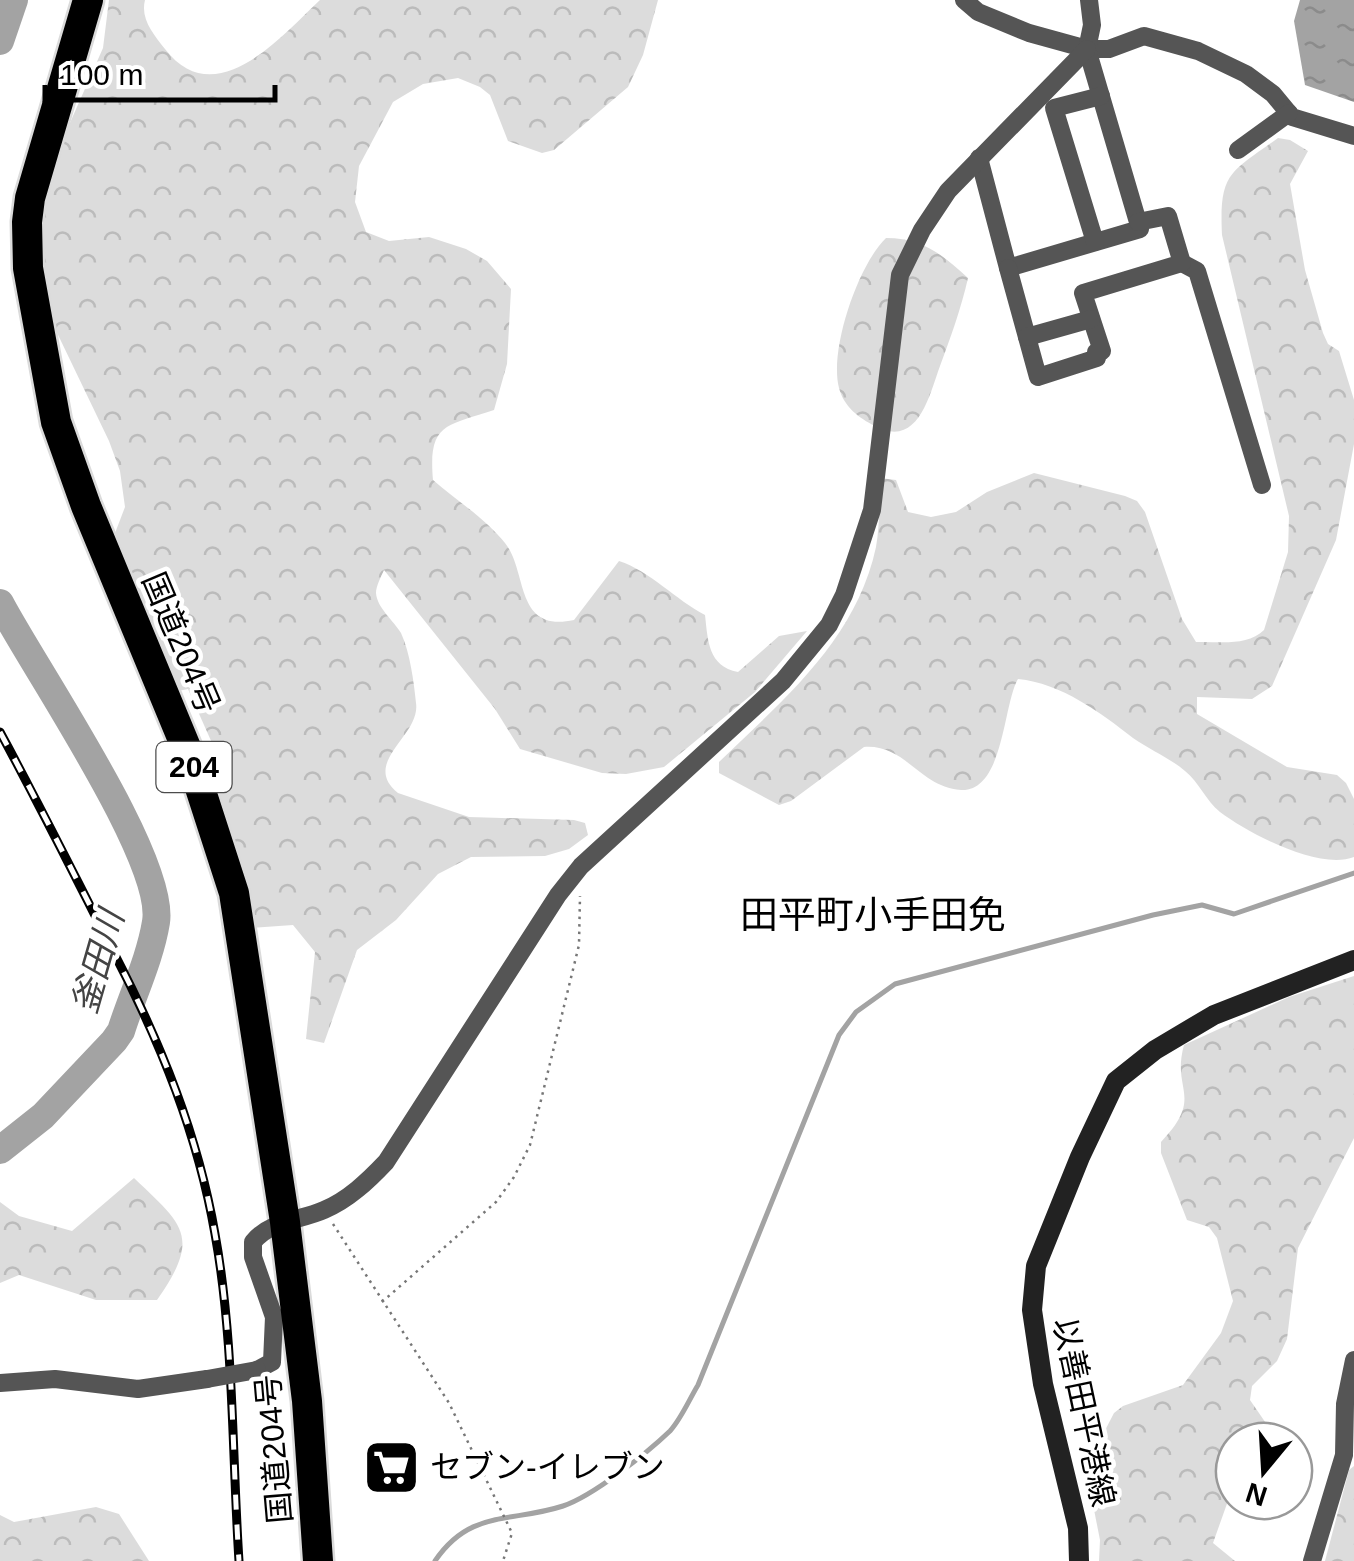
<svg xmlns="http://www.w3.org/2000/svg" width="1354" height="1561" font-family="Arial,'Noto Sans JP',sans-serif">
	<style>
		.forest { fill: url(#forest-crowns) }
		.water { fill: url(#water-ripples) }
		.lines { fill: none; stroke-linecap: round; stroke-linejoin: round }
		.stream { stroke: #a3a3a3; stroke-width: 5 }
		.river { stroke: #a3a3a3; stroke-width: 28 }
		.highway-casing { stroke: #dbdbdb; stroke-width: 35 }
		.path { stroke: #777; stroke-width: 2.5; stroke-dasharray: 2.5 5; stroke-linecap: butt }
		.street { stroke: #555; stroke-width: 18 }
		.secondary { stroke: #222; stroke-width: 20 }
		.highway { stroke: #000; stroke-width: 30 }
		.rail-casing { stroke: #000; stroke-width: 9 }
		.rail { stroke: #fff; stroke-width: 5; stroke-dasharray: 15; stroke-linecap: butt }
		.street-bridge { stroke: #555; stroke-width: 18 }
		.labels { text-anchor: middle; stroke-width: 9; stroke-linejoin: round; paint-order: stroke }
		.shield { fill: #fff; stroke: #4c4c4c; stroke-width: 2.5 }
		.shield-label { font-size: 30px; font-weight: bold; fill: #000 }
		.street-label { font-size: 32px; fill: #000; stroke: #fff }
		.poi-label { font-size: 32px; fill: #000; stroke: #fff; text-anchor: start }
		.water-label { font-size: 35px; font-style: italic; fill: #444; stroke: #fff }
		.quarter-label { font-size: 38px; fill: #000; stroke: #fff }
	</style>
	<defs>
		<pattern id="forest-crowns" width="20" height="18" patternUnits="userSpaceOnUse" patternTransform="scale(2.5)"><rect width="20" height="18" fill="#dcdcdc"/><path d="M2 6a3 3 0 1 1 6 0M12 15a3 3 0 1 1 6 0" fill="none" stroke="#bbb"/></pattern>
		<pattern id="water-ripples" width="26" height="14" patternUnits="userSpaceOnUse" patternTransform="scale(2.5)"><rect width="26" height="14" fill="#a3a3a3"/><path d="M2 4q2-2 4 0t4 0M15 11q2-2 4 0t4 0" fill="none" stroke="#8b8b8b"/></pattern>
	</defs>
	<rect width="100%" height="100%" fill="#fff"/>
	<g class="forest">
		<path d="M109,0H145C140,19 154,35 165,49C215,114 280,38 320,0H658L643,55L628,87L554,150L542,153L508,141L490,95L480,87L458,78L423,84L393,102L359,166L355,202L366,232L389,241L429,237L466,249L487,261L511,289L507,364L494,410C446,426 428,423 433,480C456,500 486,519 505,543C528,571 514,633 574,620L619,561C650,571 676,600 705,615C708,641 708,666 738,672L779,636L807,631L755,692L664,767L626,774L602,773L520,749L495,709L384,570C381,577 376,586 376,593C377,608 394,621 401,633C410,652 414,683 416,703C421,736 360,762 398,793L469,817L574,820L585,823L588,835L569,849L545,856L471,857L438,874L396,920L357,950L324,1043L306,1039L315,952L293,925L250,928L201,763L212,743L188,689L173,692L112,541L125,507L120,471L109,441L48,314L37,224L54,159L103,48Z"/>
		<path d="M1278,138L1290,140L1308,151L1290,184L1305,270L1323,333L1328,344L1339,351L1354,400V444L1336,540L1272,686L1252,699L1197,697V714L1287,767L1337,775L1346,783L1354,799V857C1319,871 1248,833 1220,812C1206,801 1199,782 1185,771C1170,758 1150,750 1133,738C1101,713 1061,683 1018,679C1003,704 1004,792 961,790C919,787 906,744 864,747L791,801L779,805L719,773V762C784,699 856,640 876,547C880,525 879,500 880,478L896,480L908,512L931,517L956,512L987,492L1034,473L1125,496L1137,501L1145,512L1182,619L1196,642C1218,641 1247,647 1264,630L1288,552L1289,516L1222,235C1219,172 1230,173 1278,138Z"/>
		<path d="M886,238C922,238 942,254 968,278C961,309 951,336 940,366C929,396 918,449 875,426C859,418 844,407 839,388C829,350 858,265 886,238Z"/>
		<path d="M1354,976V1138L1298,1248L1287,1339L1277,1361L1252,1386L1250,1400L1272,1432L1288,1441H1234V1484L1213,1543L1235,1561H1099L1100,1540L1084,1459L1099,1442L1114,1413L1123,1406L1183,1385L1221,1333L1233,1301L1217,1238L1209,1227L1187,1220L1161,1153V1142C1205,1096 1171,1091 1184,1045L1289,997Z"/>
		<path d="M134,1178C183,1225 202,1236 157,1300H96L19,1275L0,1283V1202L19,1216L72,1231Z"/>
		<path d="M1354,1466V1561H1325L1349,1470Z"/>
		<path d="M96,1507L119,1514L149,1561H0V1515L14,1522Z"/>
	</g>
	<path class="water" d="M1300,0H1354V102L1305,85L1294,21Z"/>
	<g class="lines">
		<path class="stream" d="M435,1561C470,1509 511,1523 563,1506C593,1496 647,1453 670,1431C681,1419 689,1400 698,1385L839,1035L856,1012L895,984L1153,915L1202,905L1234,914L1354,873"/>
		<g class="river">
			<path d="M0,41L14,0"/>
			<path d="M0,603C34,668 166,859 156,922C150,959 132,996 121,1031L114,1041L43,1116L0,1150"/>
		</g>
		<defs>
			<path id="highway" d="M88,0L30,198L27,222L28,268L56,422L86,506L190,757L234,893L285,1222L307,1401L318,1561"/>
		</defs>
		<use href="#highway" class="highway-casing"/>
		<g class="path">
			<path d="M333,1224L449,1403L512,1533L503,1561"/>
			<path d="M382,1302L496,1202L514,1177L530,1145L579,945L580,896"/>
		</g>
		<g class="street">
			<path d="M964,0L978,12L1029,33L1087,49H1109L1144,36L1198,51L1246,74L1273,94L1292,117L1354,136"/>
			<path d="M1238,150L1289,113"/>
			<path d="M979,158L1008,268L1140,229L1087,49L1092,25L1089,0"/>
			<path d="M1095,242L1054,108L1101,96"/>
			<path d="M1182,263L1197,271L1262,485"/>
			<path d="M1008,268L1038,377L1097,358L1096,352L1102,351L1083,293L1182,263L1168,216L1138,222"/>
			<path d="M1027,337L1091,319"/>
			<path d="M257,1370L272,1362L274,1317L253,1257V1242C271,1220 299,1221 324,1210C348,1200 368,1181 386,1162L558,895L581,866L783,681L829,625L844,595L872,510L900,275L922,230L948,191L1087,49"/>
			<path d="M0,1383L55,1379L138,1389L207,1379"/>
			<path d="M1312,1561L1344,1455L1345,1404L1354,1360"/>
		</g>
		<path class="secondary" d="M1079,1561L1078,1528L1043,1384L1032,1310L1036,1266L1080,1157L1116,1081L1155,1050L1214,1015L1354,960"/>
		<use href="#highway" class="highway"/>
		<defs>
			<path id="rail" d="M0,732C40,806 77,880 115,955C161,1044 198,1135 215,1234C234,1338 232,1455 239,1561"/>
		</defs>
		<use href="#rail" class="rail-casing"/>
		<use href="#rail" class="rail"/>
		<path class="street-bridge" d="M207,1379L257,1370"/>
	</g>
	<defs>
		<symbol id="supermarket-square" viewBox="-11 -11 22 22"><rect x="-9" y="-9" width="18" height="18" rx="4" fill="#000" stroke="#fff"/><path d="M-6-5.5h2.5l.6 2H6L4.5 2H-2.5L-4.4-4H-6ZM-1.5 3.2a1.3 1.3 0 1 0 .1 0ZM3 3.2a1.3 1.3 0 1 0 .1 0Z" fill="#fff"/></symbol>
	</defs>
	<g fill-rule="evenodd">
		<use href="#supermarket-square" x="360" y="1436" width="63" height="63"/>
	</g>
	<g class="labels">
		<rect class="shield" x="156.5" y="742" width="75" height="50" rx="8"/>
		<g class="shield-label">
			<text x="194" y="777">204</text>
		</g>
		<g class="street-label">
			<text transform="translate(181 643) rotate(67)" y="11">国道204号</text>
			<text transform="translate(1084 1412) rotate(78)" y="11">以善田平港線</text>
			<text transform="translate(274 1449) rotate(-95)" y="11">国道204号</text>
		</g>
		<g class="poi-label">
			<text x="430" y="1478">セブン-イレブン</text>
		</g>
		<g class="water-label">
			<text transform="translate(98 962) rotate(-74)" y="12">釜田川</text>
		</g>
		<g class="quarter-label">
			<text x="873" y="928">田平町小手田免</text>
		</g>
	</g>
	<g transform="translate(1264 1471) rotate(198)"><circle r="48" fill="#ffffff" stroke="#999999" stroke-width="2.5"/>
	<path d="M0-8L18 38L0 25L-18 38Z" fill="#000000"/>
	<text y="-15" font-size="28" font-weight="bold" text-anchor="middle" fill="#000000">N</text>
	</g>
	<path d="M45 85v15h230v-15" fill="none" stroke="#000000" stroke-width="5"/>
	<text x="60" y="85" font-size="30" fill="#000000" stroke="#ffffff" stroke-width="8" paint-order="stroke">100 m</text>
</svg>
